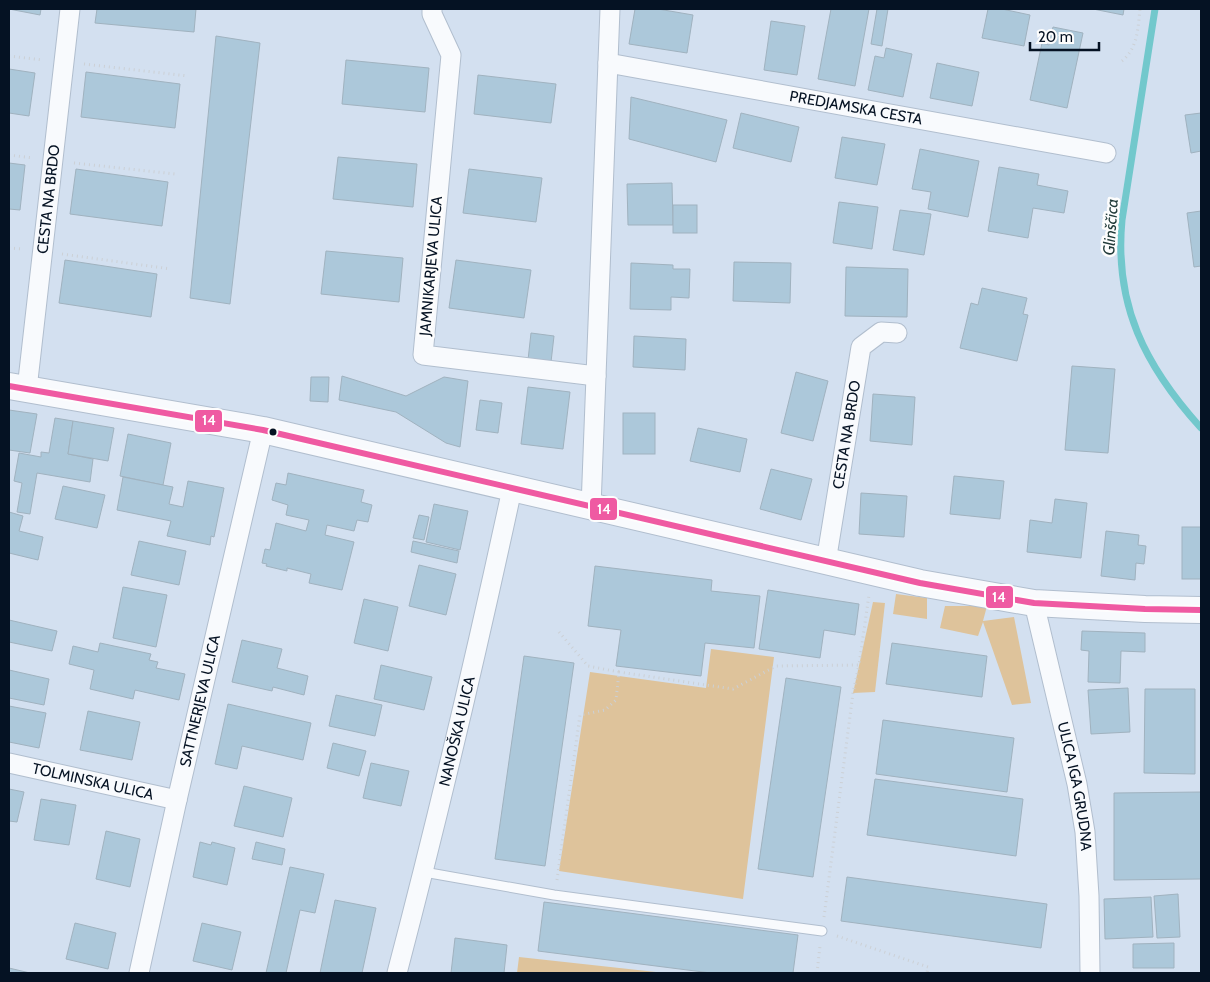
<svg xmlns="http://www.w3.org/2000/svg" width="1210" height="982" font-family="Cabin,sans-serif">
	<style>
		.green { fill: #dec39b }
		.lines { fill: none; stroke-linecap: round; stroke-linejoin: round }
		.stream { stroke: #72c8cc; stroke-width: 7 }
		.building { fill: #acc8da; stroke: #a0b2bf }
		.lane-casing { stroke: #b1bece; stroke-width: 11 }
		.street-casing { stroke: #b1bece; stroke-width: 21 }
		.secondary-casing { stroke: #b1bece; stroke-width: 28 }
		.path { stroke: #ccd0d5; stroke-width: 3; stroke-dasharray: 1 4; stroke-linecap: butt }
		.lane { stroke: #f8fafd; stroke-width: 9 }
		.street { stroke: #f8fafd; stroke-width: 19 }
		.secondary { stroke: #f8fafd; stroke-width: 26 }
		.bus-1-casing { stroke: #fdfdfd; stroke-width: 10 }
		.bus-1 { stroke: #ef5aa2; stroke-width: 6 }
		.bus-dot { fill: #051223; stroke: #fdfdfd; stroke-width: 2 }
		.labels { text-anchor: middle; stroke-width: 5; stroke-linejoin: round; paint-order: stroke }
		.street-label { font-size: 15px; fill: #051223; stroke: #fdfdfd }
		.water-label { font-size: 16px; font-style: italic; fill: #203a39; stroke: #fdfdfd }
		.line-badge { stroke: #fdfdfd; stroke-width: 2 }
		.badge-label { font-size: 14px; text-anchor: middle; font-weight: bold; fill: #fff }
	</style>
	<rect width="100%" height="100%" fill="#d3e0f0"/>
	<g class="green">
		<path d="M896,594L927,598V619L893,614Z"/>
		<path d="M873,602L885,603L875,692L853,693Z"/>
		<path d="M945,606H987L983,621L1014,617L1031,703L1012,705L983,622L978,636L940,628Z"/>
		<path d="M711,649L774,657L743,899L559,871L590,672L706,688Z"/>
		<path d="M519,957L665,973H517Z"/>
	</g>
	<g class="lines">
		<path class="stream" d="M1155,9L1122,220C1114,305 1145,366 1201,428"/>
	</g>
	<g class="building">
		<path d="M9,9H41L40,15Z"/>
		<path d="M97,9H196L194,32L95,23Z"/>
		<path d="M635,9H658L693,15L687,53L629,44Z"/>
		<path d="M831,9H869L855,86L818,79Z"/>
		<path d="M877,9H888L882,46L871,44Z"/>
		<path d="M988,9H1002L1030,15L1024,46L982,38Z"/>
		<path d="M1093,9H1124L1123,15Z"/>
		<path d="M771,21L805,26L797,75L764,70Z"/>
		<path d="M1053,27L1083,33L1067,108L1030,100L1042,43L1049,45Z"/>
		<path d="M216,36L260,43L230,304L190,298Z"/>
		<path d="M886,48L912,54L903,97L868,90L875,56L884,58Z"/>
		<path d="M346,60L429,68L425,112L342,104Z"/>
		<path d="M937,63L979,72L972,106L930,98Z"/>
		<path d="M9,69L35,73L29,116L9,113Z"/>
		<path d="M86,72L180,84L175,128L81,117Z"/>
		<path d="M478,75L556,84L551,123L474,114Z"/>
		<path d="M631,97L727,120L716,162L629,139Z"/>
		<path d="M741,113L799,127L791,162L733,148Z"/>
		<path d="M1201,113V151L1191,153L1185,115Z"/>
		<path d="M842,137L885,144L877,185L835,178Z"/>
		<path d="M920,149L979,161L968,217L928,209L931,192L912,189Z"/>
		<path d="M338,157L417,164L413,207L333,199Z"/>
		<path d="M9,163L25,165L20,210L9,209Z"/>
		<path d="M999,167L1039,174L1037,185L1068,191L1064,213L1033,208L1028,238L988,231Z"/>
		<path d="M76,169L168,182L162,226L70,214Z"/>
		<path d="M469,169L542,178L536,222L463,213Z"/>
		<path d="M672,183L673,225H628L627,184Z"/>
		<path d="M839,202L878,207L872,249L833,243Z"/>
		<rect x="673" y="205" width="24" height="28"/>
		<path d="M900,210L931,214L924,255L893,250Z"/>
		<path d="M1201,211V266L1194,267L1187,213Z"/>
		<path d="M326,251L403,258L399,302L321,294Z"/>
		<path d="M65,260L157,274L151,317L59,303Z"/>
		<path d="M456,260L531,270L524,318L449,308Z"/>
		<path d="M734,262L791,263L790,303L733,301Z"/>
		<path d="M631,263L673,265V269H690L689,298L671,297V310L630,309Z"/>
		<path d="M846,267L908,269L907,317L845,316Z"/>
		<path d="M982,288L1027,298L1023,314L1028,315L1017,361L960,348L971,303L978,305Z"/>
		<path d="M531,333L554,336L551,362L528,360Z"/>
		<path d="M634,336L686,339L685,370L633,367Z"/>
		<path d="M1072,366L1115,369L1108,453L1065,450Z"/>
		<path d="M796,372L828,381L813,441L781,433Z"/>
		<path d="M342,376L406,396L444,377L468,381L460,447L446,443L396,412L339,400Z"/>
		<path d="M311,377H329L328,402L310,401Z"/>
		<path d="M528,387L570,392L563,449L521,444Z"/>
		<path d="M873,394L915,397L912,445L870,441Z"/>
		<path d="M480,400L502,403L498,433L476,430Z"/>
		<path d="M9,410L37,414L30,453L9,450Z"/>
		<rect x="623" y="413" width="32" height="41"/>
		<path d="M55,418L73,421L68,454L93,459L90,482L37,473L30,514L17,512L22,483L14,481L19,453L41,457V452L49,453Z"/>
		<path d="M73,421L114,428L108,461L68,454Z"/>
		<path d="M698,428L747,439L740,472L690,461Z"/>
		<path d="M128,434L171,443L163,485L120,476Z"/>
		<path d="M771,469L812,479L801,520L760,509Z"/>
		<path d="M288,473L364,490L361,502L372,505L368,522L357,520L354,531L327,525L325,535L354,542L342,590L309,583L311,574L287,568V571L266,566L267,564L262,563L265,549L270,550L276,523L306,531L309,520L286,515L288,505L272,500L276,483L286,485Z"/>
		<path d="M954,476L1004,481L1000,519L950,514Z"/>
		<path d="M123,477L173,487L169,504L183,507L188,481L224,488L214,537L211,536L210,545L167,536L171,521L117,510Z"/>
		<path d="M63,486L105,495L97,528L55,519Z"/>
		<path d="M861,493L907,496L904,537L859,534Z"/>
		<path d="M1055,499L1087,503L1081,558L1027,552L1030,520L1052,523Z"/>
		<path d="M434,504L468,511L460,550L426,542Z"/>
		<path d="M9,512L23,516L19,531L43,537L38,560L9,553Z"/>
		<path d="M419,515L429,517L424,540L413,538Z"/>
		<rect x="1182" y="527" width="19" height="52"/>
		<path d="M1106,531L1139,535L1138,545L1146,546L1144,564L1136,563L1135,580L1101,576Z"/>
		<path d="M139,541L186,551L179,585L131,575Z"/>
		<path d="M413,541L459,551L457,563L411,552Z"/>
		<path d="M419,565L456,574L446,615L409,606Z"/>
		<path d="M595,566L712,580L711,591L760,596L754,648L705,643L701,676L616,666L621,630L588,626Z"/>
		<path d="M123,587L167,595L156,647L113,638Z"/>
		<path d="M768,590L859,604L855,635L824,630L820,658L759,649Z"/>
		<path d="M364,599L398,607L388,651L354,643Z"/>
		<path d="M9,620L57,631L52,651L9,642Z"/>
		<path d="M1082,631L1145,633V652L1121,651L1120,683L1088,682L1089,651L1081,650Z"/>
		<path d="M242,640L282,649L277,668L308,676L304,695L273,687L272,691L232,682Z"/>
		<path d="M100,643L151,654L149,660L158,662L156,668L185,674L179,700L135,690L133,699L90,689L94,670L69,664L73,646L98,652Z"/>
		<path d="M892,643L987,656L982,697L886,684Z"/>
		<path d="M524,656L574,663L545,866L495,859Z"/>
		<path d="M381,665L432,677L424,710L374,699Z"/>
		<path d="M9,670L49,679L44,705L9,698Z"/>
		<path d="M786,678L841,687L813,877L758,869Z"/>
		<path d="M1128,688L1130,732L1091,734L1088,690Z"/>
		<path d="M1145,689H1195V774L1144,773Z"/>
		<path d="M336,695L382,705L375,736L329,726Z"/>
		<path d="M228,704L311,723L303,760L242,746L237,769L215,764Z"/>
		<path d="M9,706L46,713L39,748L9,742Z"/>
		<path d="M88,711L140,722L132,760L80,750Z"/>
		<path d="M883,720L1014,738L1007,792L876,774Z"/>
		<path d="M333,743L366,751L359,776L327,768Z"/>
		<path d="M371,763L409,771L401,806L363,798Z"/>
		<path d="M875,779L1023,799L1016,856L867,835Z"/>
		<path d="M244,786L292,798L283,837L234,826Z"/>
		<path d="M9,789L24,792L17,822L9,821Z"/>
		<path d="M1201,792V879L1114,880V793Z"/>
		<path d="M41,799L76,805L69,845L34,840Z"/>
		<path d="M106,831L140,839L130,887L96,879Z"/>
		<path d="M200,842L211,845L212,842L235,848L227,885L193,877Z"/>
		<path d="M256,842L285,849L282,865L252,859Z"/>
		<path d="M290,867L324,874L315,913L300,910L286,973H266Z"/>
		<path d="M847,877L1047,904L1041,948L841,921Z"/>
		<path d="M1178,894L1180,937L1157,938L1154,896Z"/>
		<path d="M1151,897L1153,937L1105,939L1104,899Z"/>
		<path d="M335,900L376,908L362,973H320Z"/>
		<path d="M544,902L798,935L793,973H711L538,951Z"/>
		<path d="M75,923L116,933L108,969L66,959Z"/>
		<path d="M202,923L241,932L232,970L193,961Z"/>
		<path d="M455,938L507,945L504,973H451Z"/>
		<path d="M1174,943V968H1133V944Z"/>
		<path d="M9,968L30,973H9Z"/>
	</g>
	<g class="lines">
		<defs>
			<path id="lane" d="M424,872L554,895L822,931"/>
			<g id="street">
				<path d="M432,9V14L451,55L423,355L596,376"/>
				<path id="s1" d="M608,63L1106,153"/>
				<path id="s2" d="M27,389L70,9"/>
				<path d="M591,507L610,9"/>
				<path id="s3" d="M826,562L861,347L881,332L897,333"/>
				<path id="s4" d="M1034,603L1077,784L1085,832L1089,896L1090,973"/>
				<path id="s5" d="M9,763L177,800"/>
				<path id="s6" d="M139,973L177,800L263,430"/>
				<path id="s7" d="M397,973C439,813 477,651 512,489"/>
			</g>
			<path id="secondary" d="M9,386L263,430L920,583L1034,603L1145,609L1201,610"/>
		</defs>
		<use href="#lane" class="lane-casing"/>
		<use href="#street" class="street-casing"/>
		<use href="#secondary" class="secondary-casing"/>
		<g class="path">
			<path d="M9,56L43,60"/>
			<path d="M1122,61C1138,48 1138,27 1140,9"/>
			<path d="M84,64L188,76"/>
			<path d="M9,155L33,158"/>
			<path d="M74,163L175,174"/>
			<path d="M9,248L23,249"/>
			<path d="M62,254L171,269"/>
			<path d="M559,632L588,666L619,672"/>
			<path d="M557,880L580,715L605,710L616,700L619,672L733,689L776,666L859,665L869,595"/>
			<path d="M824,917L853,693L859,665"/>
			<path d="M837,936L928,967L927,973"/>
			<path d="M817,973L820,946"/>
		</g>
		<use href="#lane" class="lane"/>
		<use href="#street" class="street"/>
		<use href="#secondary" class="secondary"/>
		<defs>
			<path id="bus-1" d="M9,386L263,430L920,583L1034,603L1145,609L1201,610"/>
		</defs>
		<use href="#bus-1" class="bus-1-casing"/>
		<use href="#bus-1" class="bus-1"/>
	</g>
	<circle class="bus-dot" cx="273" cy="432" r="4.5"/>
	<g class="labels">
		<g class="street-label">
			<text dy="5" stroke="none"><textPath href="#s1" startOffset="252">PREDJAMSKA CESTA</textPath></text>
			<text dy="5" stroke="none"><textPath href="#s2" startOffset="191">CESTA NA BRDO</textPath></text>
			<text transform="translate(431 266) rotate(-85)" y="5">JAMNIKARJEVA ULICA</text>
			<text dy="5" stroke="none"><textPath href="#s3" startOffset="129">CESTA NA BRDO</textPath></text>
			<text dy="5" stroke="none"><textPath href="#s6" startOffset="279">SATTNERJEVA ULICA</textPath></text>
			<text dy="5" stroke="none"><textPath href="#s7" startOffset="249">NANOŠKA ULICA</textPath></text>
			<text dy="5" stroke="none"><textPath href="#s5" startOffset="86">TOLMINSKA ULICA</textPath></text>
			<text dy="5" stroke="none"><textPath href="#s4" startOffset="188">ULICA IGA GRUDNA</textPath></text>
		</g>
		<g class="water-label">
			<text transform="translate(1110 227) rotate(-86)" y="6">Glinščica</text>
		</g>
	</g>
	<g class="line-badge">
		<rect x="194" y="409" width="29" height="24" rx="5" fill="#ef5aa2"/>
		<rect x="589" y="497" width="29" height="24" rx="5" fill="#ef5aa2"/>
		<rect x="985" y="585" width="29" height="24" rx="5" fill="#ef5aa2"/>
	</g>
	<g class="badge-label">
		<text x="209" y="425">14</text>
		<text x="604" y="514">14</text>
		<text x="999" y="602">14</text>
	</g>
	<rect width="1210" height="982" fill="none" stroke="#051223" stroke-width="20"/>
	<path d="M1030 42v8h69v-8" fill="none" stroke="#051223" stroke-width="2.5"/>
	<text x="1038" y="42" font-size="15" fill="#051223" stroke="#fdfdfd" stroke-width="4" paint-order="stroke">20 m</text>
</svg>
